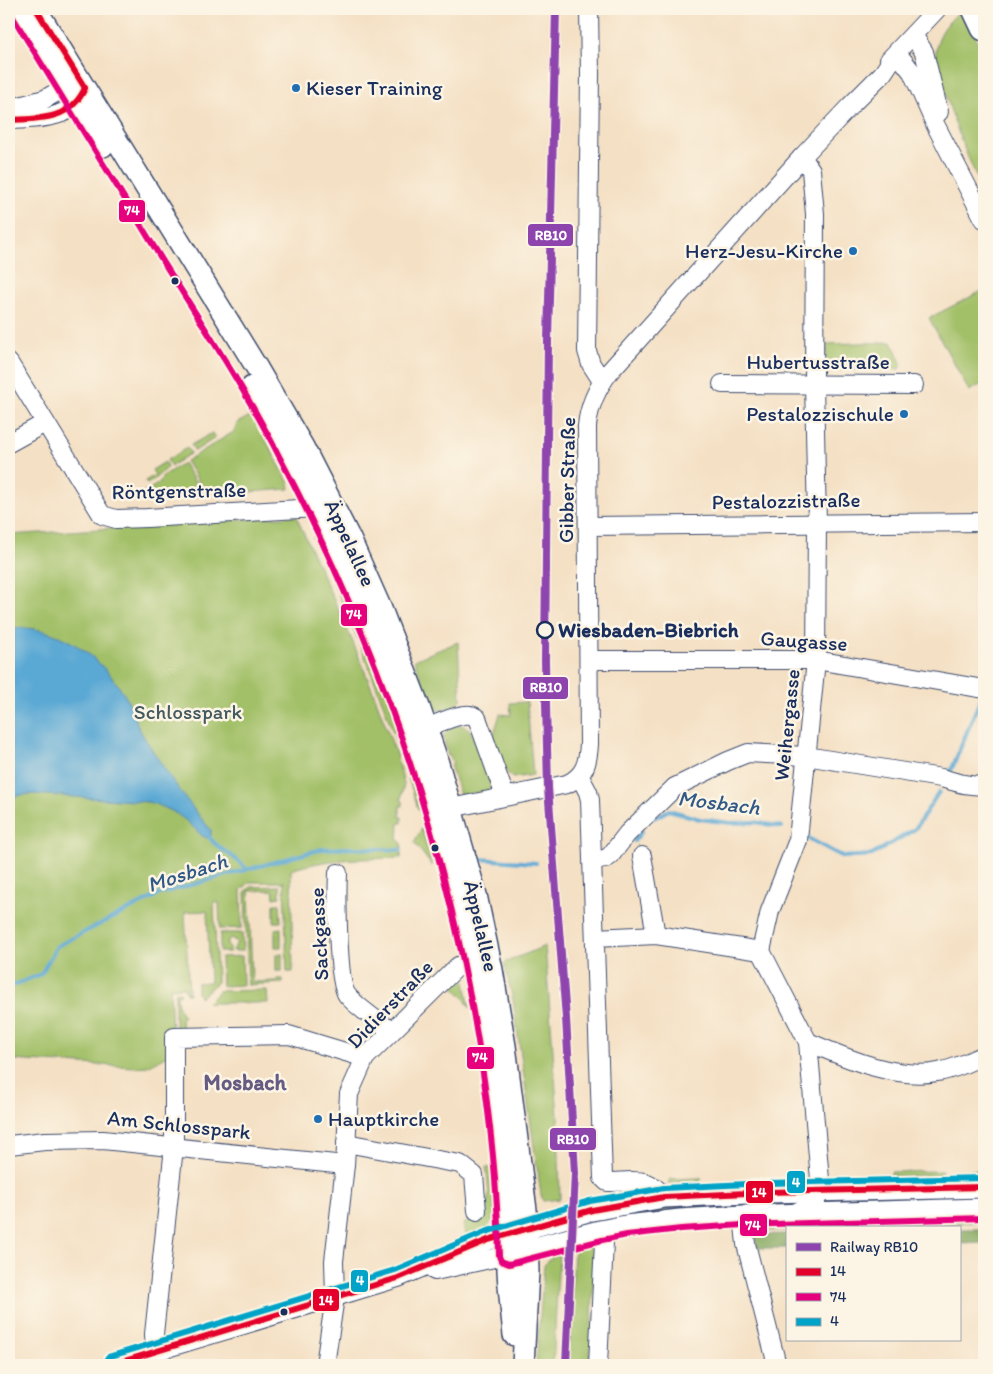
<svg xmlns="http://www.w3.org/2000/svg" width="993" height="1374" font-family="Itim,sans-serif">
	<style>
		.green { fill: #a2c068; stroke: #5e7863 }
		.forest { fill: #81a65c; stroke: #4e6a5d }
		.water { fill: #5aa8d4; stroke: #3a6c99 }
		.lines { fill: none; stroke-linecap: round; stroke-linejoin: round }
		.stream { stroke: #5aa8d4; stroke-width: 4 }
		.minor-casing { stroke: #3c4a6d; stroke-width: 20 }
		.major-casing { stroke: #3c4a6d; stroke-width: 24 }
		.highway-casing { stroke: #3c4a6d; stroke-width: 28 }
		.minor { stroke: #fff; stroke-width: 18 }
		.major { stroke: #fff; stroke-width: 21 }
		.highway { stroke: #fff; stroke-width: 25 }
		.bus-1-casing { stroke: #fcf5e5; stroke-width: 10 }
		.bus-2-casing { stroke: #fcf5e5; stroke-width: 10 }
		.bus-3-casing { stroke: #fcf5e5; stroke-width: 10 }
		.bus-1 { stroke: #e4002b; stroke-width: 6 }
		.bus-2 { stroke: #e6007e; stroke-width: 6 }
		.bus-3 { stroke: #01a3c8; stroke-width: 6 }
		.rail-1-casing { stroke: #fcf5e5; stroke-width: 11 }
		.rail-1 { stroke: #8e44ad; stroke-width: 8 }
		.poi-dot { fill: #1f6fb2; stroke: #fcf5e5; stroke-width: 2 }
		.bus-dot { fill: #1b2f5e; stroke: #fcf5e5; stroke-width: 2 }
		.stop-dot { fill: #fcf5e5; stroke: #1b2f5e; stroke-width: 2.5 }
		.labels { text-anchor: middle; stroke-width: 5; stroke-linejoin: round; paint-order: stroke }
		.poi-label { font-size: 21px; fill: #1b2f5e; stroke: #fcf5e5; text-anchor: start }
		.street-label { font-size: 21px; fill: #1b2f5e; stroke: #fcf5e5 }
		.stop-label { font-size: 21px; font-weight: bold; fill: #1b2f5e; stroke: #fcf5e5; text-anchor: start }
		.park-label { font-size: 21px; fill: #445a61; stroke: #fcf5e5 }
		.water-label { font-size: 22px; font-style: italic; fill: #315987; stroke: #fcf5e5 }
		.neighbourhood-label { font-size: 22px; font-weight: bold; fill: #665b82; stroke: #fcf5e5 }
		.line-badge { stroke: #fcf5e5; stroke-width: 2 }
		.badge-label { font-size: 14px; text-anchor: middle; font-weight: bold; fill: #fff }
	</style>
	<rect width="100%" height="100%" fill="#fcf5e5"/>
	<filter id="ink" filterUnits="userSpaceOnUse"><feTurbulence type="fractalNoise" baseFrequency=".02" numOctaves="2"/><feDisplacementMap in="SourceGraphic" scale="10" xChannelSelector="R" yChannelSelector="G"/><feConvolveMatrix kernelMatrix="1 2 1 2 8 2 1 2 1" color-interpolation-filters="sRGB"/></filter>
	<filter id="wash" filterUnits="userSpaceOnUse"><feTurbulence type="fractalNoise" baseFrequency=".0096" numOctaves="4" result="noise"/><feDisplacementMap in="SourceGraphic" scale="20" xChannelSelector="R" yChannelSelector="G"/><feGaussianBlur stdDeviation="1.12" result="paint"/><feColorMatrix in="noise" values="0 0 0 0 0 0 0 0 0 0 0 0 0 0 0 0 0 1.4 0 .05"/><feComposite in="paint" operator="in"/></filter>
	<g filter="url(#wash)">
		<rect width="100%" height="100%" fill="#f4e0c4"/>
		<g class="green">
			<path d="M962,9L984,56V192C967,158 954,124 944,88C941,76 935,63 936,50C938,32 950,20 962,9Z"/>
			<path d="M984,290V383L969,391L929,318Z"/>
			<path d="M892,342L902,365L899,369L826,371V344Z"/>
			<path d="M252,415L289,483L290,489L207,495L186,461L235,431L237,423Z"/>
			<path d="M212,433L215,438L195,451L191,445Z"/>
			<path d="M187,448L191,453L171,466L167,460Z"/>
			<path d="M165,462L168,467C160,473 156,479 147,484L145,481L155,475L152,470Z"/>
			<path d="M183,463L204,496L132,500L159,483L163,476Z"/>
			<path d="M296,516L352,640L374,694L395,751L404,784L401,800L403,801V806H400V817H402V823H399L398,840L402,843L401,858C364,859 326,858 291,870L293,972H287L284,882H250L241,890L242,928L220,929L219,903L214,902L217,982L201,997L197,993V983L210,982L207,911L185,912L189,994H186L185,987L170,988L172,1033L168,1055L148,1066L135,1067L9,1060V535Z"/>
			<path d="M320,533L380,670L423,811L418,809C390,715 354,625 313,537Z"/>
			<path d="M458,642L461,700L455,706L437,710L430,702L414,660Z"/>
			<path d="M527,702L533,775L513,778L502,768L493,737L500,714L511,715L510,703Z"/>
			<path d="M459,725C472,726 473,736 476,747H480L493,783L487,791L460,795L450,765L453,764L450,756H448L443,736L450,728Z"/>
			<path d="M422,828L432,866L414,842Z"/>
			<path d="M280,886V897L274,898L273,890L249,891L252,982L276,981L277,979H283V983L248,985L245,892L251,887Z"/>
			<path d="M274,904H280L281,922H274Z"/>
			<path d="M281,928V947H275V929Z"/>
			<path d="M220,933H242L243,951H233L237,942L231,938L228,940L227,944L230,948V952H220Z"/>
			<path d="M545,946L558,1117L560,1199L543,1201L541,1195L513,1000L504,963Z"/>
			<rect x="276" y="954" width="6" height="17"/>
			<path d="M242,956L243,985L222,986L221,957Z"/>
			<path d="M459,979H463L465,982L470,1008L464,998L451,984Z"/>
			<path d="M267,990L268,1003H207L219,991Z"/>
			<path d="M180,992L181,994L177,995L178,1008L184,1016L181,1019L182,1031H175V993Z"/>
			<path d="M486,1167L492,1168L495,1214C491,1227 481,1234 467,1237L463,1224C469,1221 477,1219 482,1215C492,1206 488,1179 486,1167Z"/>
			<path d="M984,1170V1174L956,1175V1171Z"/>
			<path d="M942,1171V1175L891,1176V1172Z"/>
			<path d="M701,1178V1181L668,1183L670,1179Z"/>
			<path d="M984,1193V1199L841,1206V1200Z"/>
			<path d="M709,1204L710,1208L627,1218L626,1215L669,1208Z"/>
			<path d="M975,1218L978,1222L904,1225H900L899,1223L902,1221Z"/>
			<path d="M834,1223V1228H787V1230L770,1231L763,1229L773,1226Z"/>
			<path d="M592,1244L595,1246L590,1365H569L574,1249Z"/>
			<path d="M557,1254H559L553,1365H536L544,1266L547,1261Z"/>
		</g>
		<g class="forest">
			<path d="M959,1229H984V1243L959,1244Z"/>
			<path d="M787,1234V1248H757L754,1235Z"/>
		</g>
		<path class="water" d="M9,628C59,624 102,656 127,699C134,711 136,725 144,737C164,769 186,801 211,830V836L207,838L202,836C184,817 173,809 148,802L33,794L21,795L9,800Z"/>
		<g class="lines">
			<g class="stream">
				<path d="M951,771L980,700"/>
				<path d="M654,818L669,810L700,819L731,823L755,822L782,827"/>
				<path d="M209,837C219,851 237,856 246,869"/>
				<path d="M806,837L843,857L872,855L915,829L939,792"/>
				<path d="M634,841L642,831"/>
				<path d="M479,859L536,863"/>
				<path d="M9,987L41,974L57,946L162,893L322,849L351,848L401,850"/>
			</g>
		</g>
	</g>
	<g filter="url(#ink)">
		<g class="lines">
			<defs>
				<g id="minor">
					<path d="M589,9L590,74L587,351L591,364L602,381"/>
					<path d="M913,35L924,52L939,112"/>
					<path d="M897,53L912,72L936,126L984,219"/>
					<path d="M889,60L937,9"/>
					<path d="M9,109L45,99L69,85L85,88C77,120 35,119 9,120"/>
					<path d="M9,363L102,515L116,519L147,518L316,508"/>
					<path d="M722,384L914,385"/>
					<path d="M9,443L45,423"/>
					<path d="M588,526L984,522"/>
					<path d="M589,660H816L984,689"/>
					<path d="M416,735C423,728 460,713 470,715C473,715 475,717 477,718L505,796"/>
					<path d="M580,777L588,792L590,800L603,1178L607,1182C632,1182 648,1175 664,1197"/>
					<path d="M440,803L445,807L451,808L567,784C585,776 588,762 589,744L587,426C589,405 597,388 610,371L802,157L850,106L883,73L893,58"/>
					<path d="M642,856L656,935"/>
					<path d="M593,861L605,859L610,856L627,834L675,787L728,761L748,753L806,756L941,778C956,782 969,787 984,785"/>
					<path d="M338,873C337,893 337,982 347,995C355,1005 381,1024 392,1031"/>
					<path d="M595,938L656,935L761,951"/>
					<path d="M808,1042C846,1058 895,1080 938,1072C954,1069 969,1062 984,1055"/>
					<path d="M346,1143L460,1164L474,1175L477,1211"/>
					<path d="M9,1145L45,1141L103,1140L345,1165"/>
					<path d="M792,1214C804,1209 816,1204 821,1191L808,1042L761,951L770,911L798,840L816,660L817,523L814,383L815,214L811,170L802,157"/>
					<path d="M743,1216L746,1244L777,1365"/>
					<path d="M435,1271L508,1255"/>
					<path d="M111,1365L398,1278L468,1248L508,1234"/>
					<path d="M156,1365L154,1334L174,1147V1037L289,1035L365,1058"/>
					<path d="M325,1365L335,1297L334,1261L345,1165L349,1094L365,1058L458,966L485,955"/>
					<path d="M598,1365L604,1242L600,1231"/>
				</g>
				<g id="major">
					<path d="M18,9L103,146"/>
					<path d="M36,9L257,368L303,447L350,539L381,609L419,707L437,760L476,895L492,970L505,1046L526,1210L528,1271L523,1365"/>
					<path d="M252,387C343,545 413,717 457,895C471,951 484,1009 492,1066C498,1114 505,1162 507,1210C508,1230 508,1250 508,1270C509,1292 512,1314 514,1335"/>
					<path d="M514,1232L592,1210L664,1197L768,1192L984,1187"/>
					<path d="M516,1253L600,1231L626,1226L680,1220L743,1216L984,1209"/>
				</g>
				<path id="highway" d="M975,9L984,28"/>
			</defs>
			<use href="#minor" class="minor-casing"/>
			<use href="#major" class="major-casing"/>
			<use href="#highway" class="highway-casing"/>
			<use href="#minor" class="minor"/>
			<use href="#major" class="major"/>
			<use href="#highway" class="highway"/>
			<defs>
				<g id="bus-1">
					<path d="M36,9L85,88"/>
					<path d="M9,120C40,119 71,120 85,88"/>
					<path d="M111,1365L398,1278L488,1240L592,1210L664,1197L768,1192L984,1187"/>
				</g>
				<path id="bus-2" d="M11,14C62,96 113,180 164,263C204,327 245,389 279,456C382,651 453,861 484,1080C492,1138 498,1197 499,1256L501,1261L509,1264L602,1240L627,1235L681,1229L743,1225L984,1218"/>
				<path id="bus-3" d="M108,1357L395,1270L485,1232L590,1201L664,1188L768,1183L984,1178"/>
			</defs>
			<use href="#bus-1" class="bus-1-casing"/>
			<use href="#bus-2" class="bus-2-casing"/>
			<use href="#bus-3" class="bus-3-casing"/>
			<use href="#bus-1" class="bus-1"/>
			<use href="#bus-2" class="bus-2"/>
			<use href="#bus-3" class="bus-3"/>
			<defs>
				<path id="rail-1" d="M556,9L548,340L545,661L548,788L566,1018L575,1173L566,1365"/>
			</defs>
			<use href="#rail-1" class="rail-1-casing"/>
			<use href="#rail-1" class="rail-1"/>
		</g>
	</g>
	<g class="poi-dot">
		<circle cx="296" cy="88" r="5"/>
		<circle cx="853" cy="251" r="5"/>
		<circle cx="904" cy="414" r="5"/>
		<circle cx="318" cy="1119" r="5"/>
	</g>
	<g class="bus-dot">
		<circle cx="175" cy="281" r="4.5"/>
		<circle cx="435" cy="848" r="4.5"/>
		<circle cx="284" cy="1312" r="4.5"/>
	</g>
	<circle class="stop-dot" cx="545" cy="630" r="8"/>
	<g class="labels">
		<g class="poi-label">
			<text x="306" y="95">Kieser Training</text>
			<text x="843" y="258" text-anchor="end">Herz-Jesu-Kirche</text>
			<text x="894" y="421" text-anchor="end">Pestalozzischule</text>
			<text x="328" y="1126">Hauptkirche</text>
		</g>
		<g class="street-label">
			<text x="818" y="369">Hubertusstraße</text>
			<text transform="translate(567 480) rotate(-89)" y="7">Gibber Straße</text>
			<text transform="translate(179 491) rotate(-1)" y="7">Röntgenstraße</text>
			<text transform="translate(786 501) rotate(-1)" y="7">Pestalozzistraße</text>
			<text transform="translate(350 543) rotate(65)" y="7">Äppelallee</text>
			<text transform="translate(804 641) rotate(4)" y="7">Gaugasse</text>
			<text transform="translate(787 725) rotate(-84)" y="7">Weihergasse</text>
			<text transform="translate(481 926) rotate(77)" y="7">Äppelallee</text>
			<text transform="translate(319 934) rotate(-93)" y="7">Sackgasse</text>
			<text transform="translate(390 1004) rotate(-46)" y="7">Didierstraße</text>
			<text transform="translate(179 1125) rotate(6)" y="7">Am Schlosspark</text>
		</g>
		<g class="stop-label">
			<text x="558" y="637">Wiesbaden-Biebrich</text>
		</g>
		<g class="park-label">
			<text x="188" y="719">Schlosspark</text>
		</g>
		<g class="water-label">
			<text transform="translate(719 802) rotate(7)" y="8">Mosbach</text>
			<text transform="translate(187 872) rotate(-18)" y="8">Mosbach</text>
		</g>
		<g class="neighbourhood-label">
			<text x="245" y="1090">Mosbach</text>
		</g>
	</g>
	<g class="line-badge">
		<rect x="118" y="199" width="28" height="24" rx="5" fill="#e6007e"/>
		<rect x="527" y="223" width="47" height="24" rx="5" fill="#8e44ad"/>
		<rect x="340" y="603" width="28" height="24" rx="5" fill="#e6007e"/>
		<rect x="522" y="676" width="47" height="24" rx="5" fill="#8e44ad"/>
		<rect x="466" y="1046" width="29" height="24" rx="5" fill="#e6007e"/>
		<rect x="549" y="1127" width="48" height="24" rx="5" fill="#8e44ad"/>
		<rect x="786" y="1170" width="20" height="24" rx="5" fill="#01a3c8"/>
		<rect x="745" y="1180" width="29" height="24" rx="5" fill="#e4002b"/>
		<rect x="739" y="1213" width="29" height="24" rx="5" fill="#e6007e"/>
		<rect x="350" y="1269" width="19" height="24" rx="5" fill="#01a3c8"/>
		<rect x="312" y="1288" width="28" height="24" rx="5" fill="#e4002b"/>
	</g>
	<g class="badge-label">
		<text x="132" y="215">74</text>
		<text x="551" y="240">RB10</text>
		<text x="354" y="619">74</text>
		<text x="546" y="692">RB10</text>
		<text x="480" y="1062">74</text>
		<text x="573" y="1144">RB10</text>
		<text x="796" y="1187">4</text>
		<text x="759" y="1197">14</text>
		<text x="753" y="1230">74</text>
		<text x="360" y="1285">4</text>
		<text x="326" y="1305">14</text>
	</g>
	<rect width="993" height="1374" fill="none" stroke="#fcf5e5" stroke-width="30"/>
	<rect x="786" y="1226" width="175" height="115" fill="#fcf5e5" stroke="#a2a6af"/>
	<rect x="796" y="1243" width="25" height="8" fill="#8e44ad" stroke="#a2a6af"/>
	<text x="830" y="1252" font-size="15" fill="#1b2f5e">Railway RB10</text>
	<rect x="796" y="1268" width="25" height="8" fill="#e4002b" stroke="#a2a6af"/>
	<text x="830" y="1276" font-size="15" fill="#1b2f5e">14</text>
	<rect x="796" y="1293" width="25" height="8" fill="#e6007e" stroke="#a2a6af"/>
	<text x="830" y="1302" font-size="15" fill="#1b2f5e">74</text>
	<rect x="796" y="1318" width="25" height="8" fill="#01a3c8" stroke="#a2a6af"/>
	<text x="830" y="1326" font-size="15" fill="#1b2f5e">4</text>
</svg>
